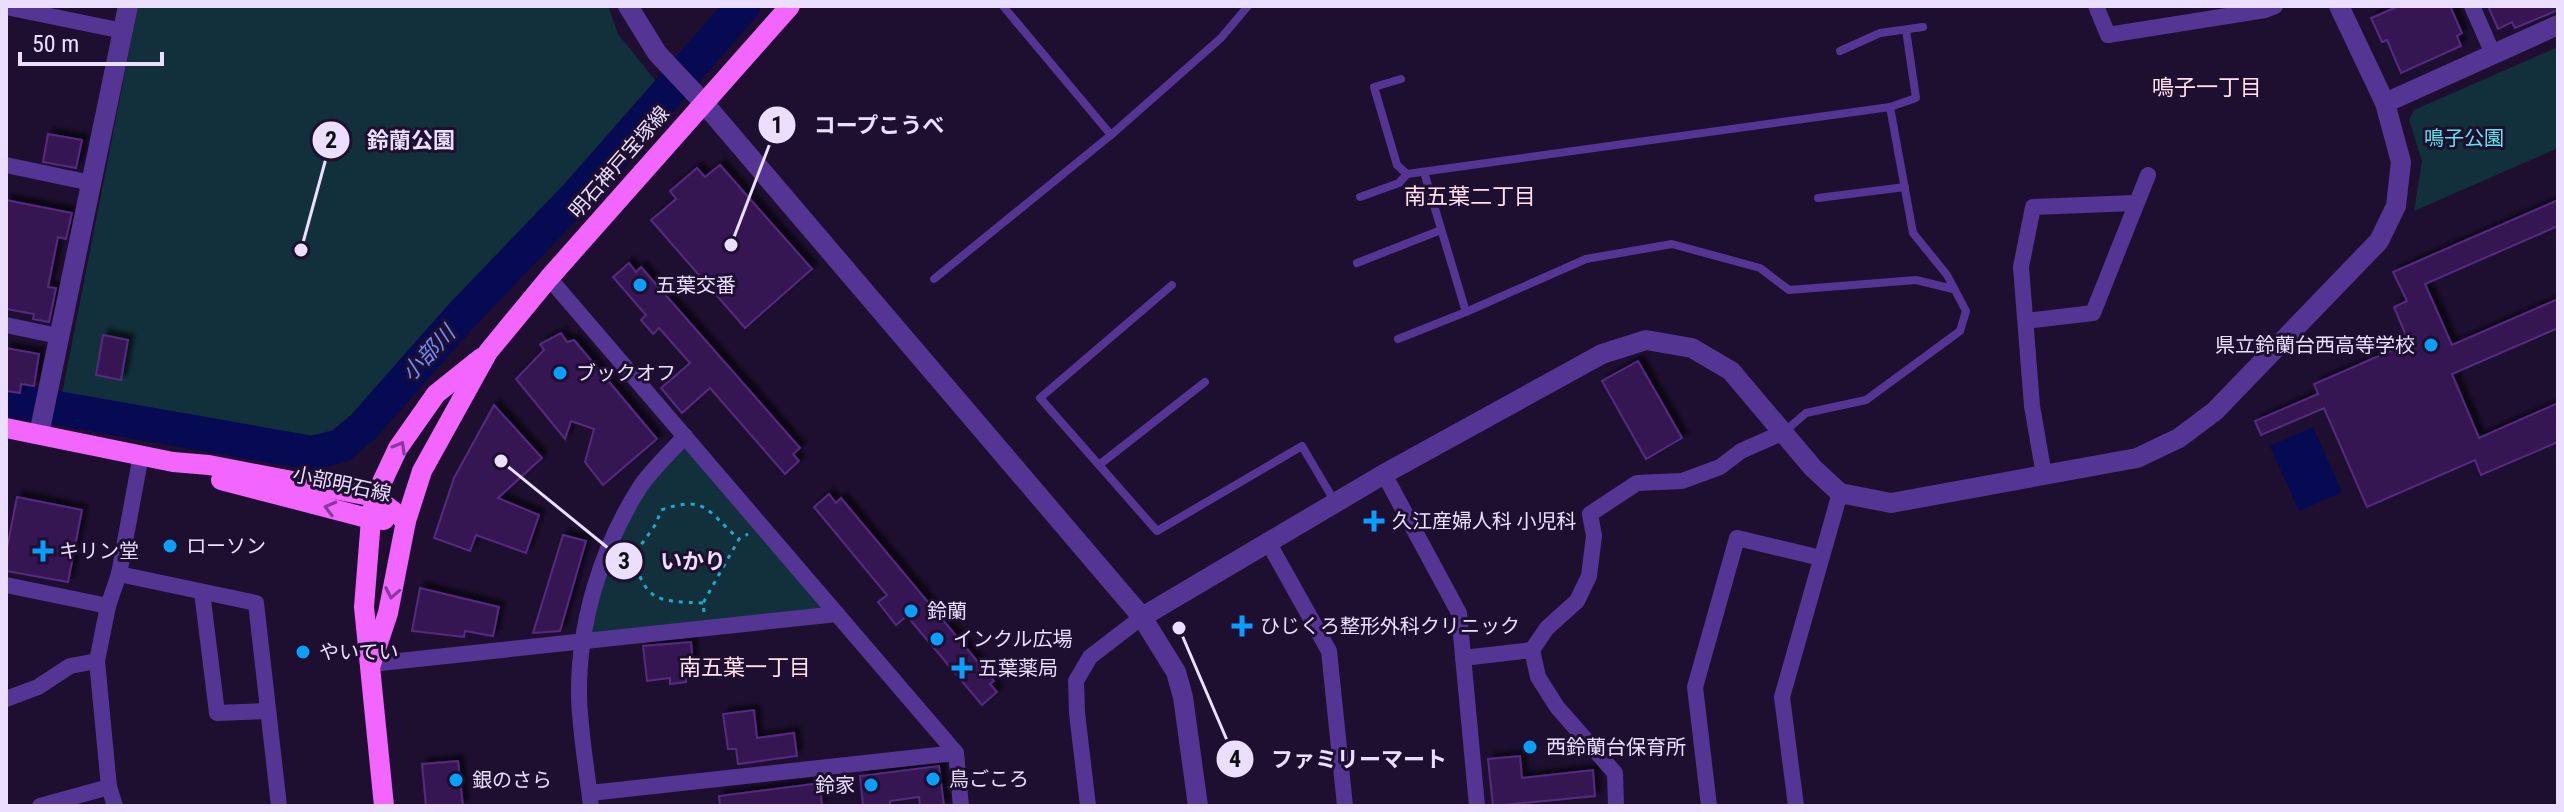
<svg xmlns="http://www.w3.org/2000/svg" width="2564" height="812" font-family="'Roboto Condensed','Noto Sans JP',sans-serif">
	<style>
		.green { fill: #11303b }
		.water { fill: #050a53 }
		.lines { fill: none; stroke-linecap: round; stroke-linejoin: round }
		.river { stroke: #050a53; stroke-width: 34 }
		.building { fill: #361953; stroke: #542981; stroke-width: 2; filter: url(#shadow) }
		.path { stroke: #23a6ce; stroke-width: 3; stroke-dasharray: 4 6; stroke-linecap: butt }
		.service { stroke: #553593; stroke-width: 8 }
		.minor { stroke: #553593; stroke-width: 16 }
		.tertiary { stroke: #553593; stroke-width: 20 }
		.primary { stroke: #f365ff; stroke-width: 20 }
		.oneway { stroke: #883a98 }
		.poi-dot { fill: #0a9eff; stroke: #1e0f30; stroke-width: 3 }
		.labels { text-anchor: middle; stroke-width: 6; stroke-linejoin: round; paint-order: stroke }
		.park-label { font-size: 20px; fill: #5ce7ed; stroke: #1e0f30 }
		.street-label { font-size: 20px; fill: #ebdeff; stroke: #1e0f30 }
		.poi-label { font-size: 20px; fill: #ebdeff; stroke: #1e0f30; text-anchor: start }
		.neighbourhood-label { font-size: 22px; fill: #ffe0eb; stroke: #1e0f30 }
		.water-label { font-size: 22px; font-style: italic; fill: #6c8fff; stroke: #1e0f30 }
		.leader { fill: none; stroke: #ebdeff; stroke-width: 3 }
		.callout-dot { fill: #ebdeff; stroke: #1e0f30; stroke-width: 3 }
		.mark-label { font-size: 24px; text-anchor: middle; font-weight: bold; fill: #111 }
		.callout-label { font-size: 22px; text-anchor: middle; font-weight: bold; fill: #ebdeff; stroke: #1e0f30; stroke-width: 6; stroke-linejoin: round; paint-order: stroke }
	</style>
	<defs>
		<filter id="shadow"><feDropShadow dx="5.5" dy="-5.5" stdDeviation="2" flood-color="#0009"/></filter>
	</defs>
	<rect width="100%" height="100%" fill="#1e0f30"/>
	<g class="green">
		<path d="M138,6H608L618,34L659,85L574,186L449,313L358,421L336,439L309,444L61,399Z"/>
		<path d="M2558,47V148L2414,211L2422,161L2409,120L2414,110Z"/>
		<path d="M685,436L837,614L581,642L595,585L641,486Z"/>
	</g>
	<path class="water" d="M2313,427L2342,492L2299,511L2270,446Z"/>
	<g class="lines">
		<path class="river" d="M6,399L312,453L340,446L363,427L461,316L580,192L743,6"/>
	</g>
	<g class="building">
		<path d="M2399,6H2450L2462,33L2457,36L2461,46L2401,73L2387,40L2382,42L2371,18Z"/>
		<path d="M2488,6H2558V10L2515,28L2512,22L2498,29Z"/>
		<path d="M48,134L82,140L76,168L43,162Z"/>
		<path d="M720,165L812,269L745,328L651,220L676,199L670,191L697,168L705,177Z"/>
		<path d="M6,200L72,213L66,239L58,237L48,287L56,288L49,322L33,319L34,314L6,309Z"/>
		<path d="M2558,200V226L2425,284L2452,345L2558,299V328L2452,374L2479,438L2558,403V442L2481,475L2475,460L2367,507L2324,408L2261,435L2255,421L2318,394L2314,384L2409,343L2394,307L2407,301L2393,272Z"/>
		<path d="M629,263L636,272L641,267L800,448L793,454L799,461L785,474L710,388L682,413L661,388L690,363L659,328L653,334L641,320L646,315L613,277Z"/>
		<path d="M561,333L567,342L574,340L657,439L603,485L585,462L594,429L571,421L565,439L516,379L544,350L540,344Z"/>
		<path d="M103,335L128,340L121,380L96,375Z"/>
		<path d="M6,348L39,354L34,386L21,384L20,393L6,391Z"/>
		<path d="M1638,361L1682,438L1646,459L1602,381Z"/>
		<path d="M494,405L542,458L498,498L539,515L526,553L476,535L470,551L434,538L454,478Z"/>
		<path d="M829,494L836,503L841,498L994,681L990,684L997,692L982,705L907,616L896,625L878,602L887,595L814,507Z"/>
		<path d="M17,497L82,510L68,582L6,571V553Z"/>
		<path d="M563,535L586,541L560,631L533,633Z"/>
		<path d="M420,588L499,607L493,636L465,631L464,637L412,631Z"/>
		<path d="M691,642L694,676L686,677V682L670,684V678L647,681L643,646Z"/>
		<path d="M754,710L757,738L794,733L797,756L738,764L736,749H728L723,714Z"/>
		<path d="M1520,756L1522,778L1593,770L1595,796L1493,806L1488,759Z"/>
		<path d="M458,761L463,806H426L422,764Z"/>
		<path d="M939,766L944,806H920L919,797L890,801V806H863L860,776Z"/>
		<path d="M820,783L822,806H720L719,796Z"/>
	</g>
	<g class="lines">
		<g class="path">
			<path d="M703,603C658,601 646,603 633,556L656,524L661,510C707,494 707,512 739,539"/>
			<path d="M704,612L703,603L739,539L748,534"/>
		</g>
		<g class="service">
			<path d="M1003,6L1111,135"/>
			<path d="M1840,51L1880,33L1923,27"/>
			<path d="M1401,79L1374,87L1397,165L1407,174L1890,107L1916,98L1906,30"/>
			<path d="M1424,172L1466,312"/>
			<path d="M1360,197L1399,183L1407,174"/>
			<path d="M1818,198L1905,187"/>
			<path d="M1357,263L1441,230"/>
			<path d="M934,279L1111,135L1221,38L1248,6"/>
			<path d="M1172,285L1040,398L1157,531L1302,446L1335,502"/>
			<path d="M1398,339L1466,312L1586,259L1672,244L1760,268L1789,290L1916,280L1953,289"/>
			<path d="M1784,432L1806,413L1866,400L1960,331L1966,311L1947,275L1913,233L1890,107"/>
			<path d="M1099,465L1205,382"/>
		</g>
		<g class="minor">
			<path d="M2096,6L2108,35L2265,10L2275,6"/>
			<path d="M2472,6L2493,54"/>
			<path d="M6,7L123,31"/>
			<path d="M6,165L91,183"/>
			<path d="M549,278L956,753L961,806"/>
			<path d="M2026,321L2093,313L2148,175"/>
			<path d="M6,325L58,336"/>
			<path d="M1384,474L1459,613L1477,806"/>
			<path d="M2044,475L2032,406L2021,267L2033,207L2135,203"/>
			<path d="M1268,542L1329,651L1345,806"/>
			<path d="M119,574L256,603L279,806"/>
			<path d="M6,585L108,606"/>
			<path d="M202,592L217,713L268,711"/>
			<path d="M1463,658L1532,650"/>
			<path d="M371,664L837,614"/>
			<path d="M6,699L38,687L70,666L97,661"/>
			<path d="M590,793L956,753"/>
			<path d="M40,806L109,787"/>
			<path d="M115,806L109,787L97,661L108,606L119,574L141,455"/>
			<path d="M591,806C587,770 580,733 579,696C578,624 601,548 640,487C652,469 670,453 685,436"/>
			<path d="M1088,806L1077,713L1076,681L1090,657L1142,617"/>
			<path d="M1616,806L1615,773L1557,707L1538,677L1532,650L1547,628L1577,601L1589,576L1594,536L1590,514L1637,483L1682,481L1720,467L1741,451L1784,432"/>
			<path d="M1709,806L1695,687L1737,538L1821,558"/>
			<path d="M1796,806L1782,697L1840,493"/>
		</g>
		<g class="tertiary">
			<path d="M628,6L657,53L703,102L1142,617L1176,672L1183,697L1198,806"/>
			<path d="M2385,103L2558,25"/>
			<path d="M39,434L128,6"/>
			<path d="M1142,617L1384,474L1602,354L1646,340L1692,348L1731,371L1813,468L1840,493L1891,503L2137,458L2179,438L2215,411L2379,241L2396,206L2401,162L2385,103L2339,6"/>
		</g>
		<g class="primary">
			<path d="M6,428L173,462L209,465L375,497L406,521"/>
			<path d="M221,480L371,519L384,520"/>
			<path d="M371,664L388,613L406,521L422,471L488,352L549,278L790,6"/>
			<path d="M384,806L364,607L371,519L375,497L398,448L436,394L481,358"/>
		</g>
	</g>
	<defs><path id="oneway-chevron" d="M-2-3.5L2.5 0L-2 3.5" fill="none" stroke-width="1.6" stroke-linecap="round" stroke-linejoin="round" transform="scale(2)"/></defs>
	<g class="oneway">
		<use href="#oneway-chevron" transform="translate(400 447) rotate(-60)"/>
		<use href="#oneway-chevron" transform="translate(330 508) rotate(-165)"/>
		<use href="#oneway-chevron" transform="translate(392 593) rotate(101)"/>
	</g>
	<g class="poi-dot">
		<circle cx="640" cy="285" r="8"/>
		<circle cx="2431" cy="345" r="8"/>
		<circle cx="560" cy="373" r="8"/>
		<path d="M1370 509h8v8h8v8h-8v8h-8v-8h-8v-8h8z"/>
		<circle cx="170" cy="546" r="8"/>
		<path d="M39 539h8v8h8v8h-8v8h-8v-8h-8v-8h8z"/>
		<circle cx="911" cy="611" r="8"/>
		<path d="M1238 614h8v8h8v8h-8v8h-8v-8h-8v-8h8z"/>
		<circle cx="937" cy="639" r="8"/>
		<circle cx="303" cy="652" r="8"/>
		<path d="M958 656h8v8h8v8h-8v8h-8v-8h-8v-8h8z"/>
		<circle cx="1530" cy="747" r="8"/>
		<circle cx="933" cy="779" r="8"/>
		<circle cx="456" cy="780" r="8"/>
		<circle cx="871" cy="785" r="8"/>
	</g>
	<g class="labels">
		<g class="park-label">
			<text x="2464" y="145">鳴子公園</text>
		</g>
		<g class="street-label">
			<text transform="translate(619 162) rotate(-49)" y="7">明石神戸宝塚線</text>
			<text transform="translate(342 484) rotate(12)" y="7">小部明石線</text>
		</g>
		<g class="poi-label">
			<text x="656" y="292">五葉交番</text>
			<text x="2415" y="352" text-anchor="end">県立鈴蘭台西高等学校</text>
			<text x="576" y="380">ブックオフ</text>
			<text x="1392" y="528">久江産婦人科 小児科</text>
			<text x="186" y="553">ローソン</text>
			<text x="59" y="558">キリン堂</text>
			<text x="927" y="618">鈴蘭</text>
			<text x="1260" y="633">ひじくろ整形外科クリニック</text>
			<text x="953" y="646">インクル広場</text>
			<text x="319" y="659">やいてい</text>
			<text x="978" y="675">五葉薬局</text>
			<text x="1546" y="754">西鈴蘭台保育所</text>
			<text x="949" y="786">鳥ごころ</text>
			<text x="472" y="787">銀のさら</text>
			<text x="855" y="792" text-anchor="end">鈴家</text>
		</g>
		<g class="neighbourhood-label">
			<text x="2207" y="95">鳴子一丁目</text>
			<text x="1470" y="204">南五葉二丁目</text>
			<text x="745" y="675">南五葉一丁目</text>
		</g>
		<g class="water-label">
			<text transform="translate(428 353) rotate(-47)" y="8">小部川</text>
		</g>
	</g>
	<path class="leader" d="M731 245L777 125M301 250L331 140M501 461L624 561M1179 628L1235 759"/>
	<g class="callout-dot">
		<circle cx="731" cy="245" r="8"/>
		<circle cx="301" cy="250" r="8"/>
		<circle cx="501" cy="461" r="8"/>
		<circle cx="1179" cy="628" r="8"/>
		<circle cx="777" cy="125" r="20"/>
		<circle cx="331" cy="140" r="20"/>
		<circle cx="624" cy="561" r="20"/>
		<circle cx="1235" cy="759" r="20"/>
	</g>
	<g class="mark-label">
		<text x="777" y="133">1</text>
		<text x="331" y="148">2</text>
		<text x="624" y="569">3</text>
		<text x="1235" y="767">4</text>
	</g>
	<g class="callout-label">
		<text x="879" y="133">コープこうべ</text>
		<text x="411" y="148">鈴蘭公園</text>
		<text x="693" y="569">いかり</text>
		<text x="1359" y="767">ファミリーマート</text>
	</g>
	<rect width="2564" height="812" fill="none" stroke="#ebdeff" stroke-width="16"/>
	<path d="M20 52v12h142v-12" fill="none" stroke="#ebdeff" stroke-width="4"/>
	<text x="32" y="52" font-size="24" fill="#ebdeff" stroke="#1e0f30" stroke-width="6" paint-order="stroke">50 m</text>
</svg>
